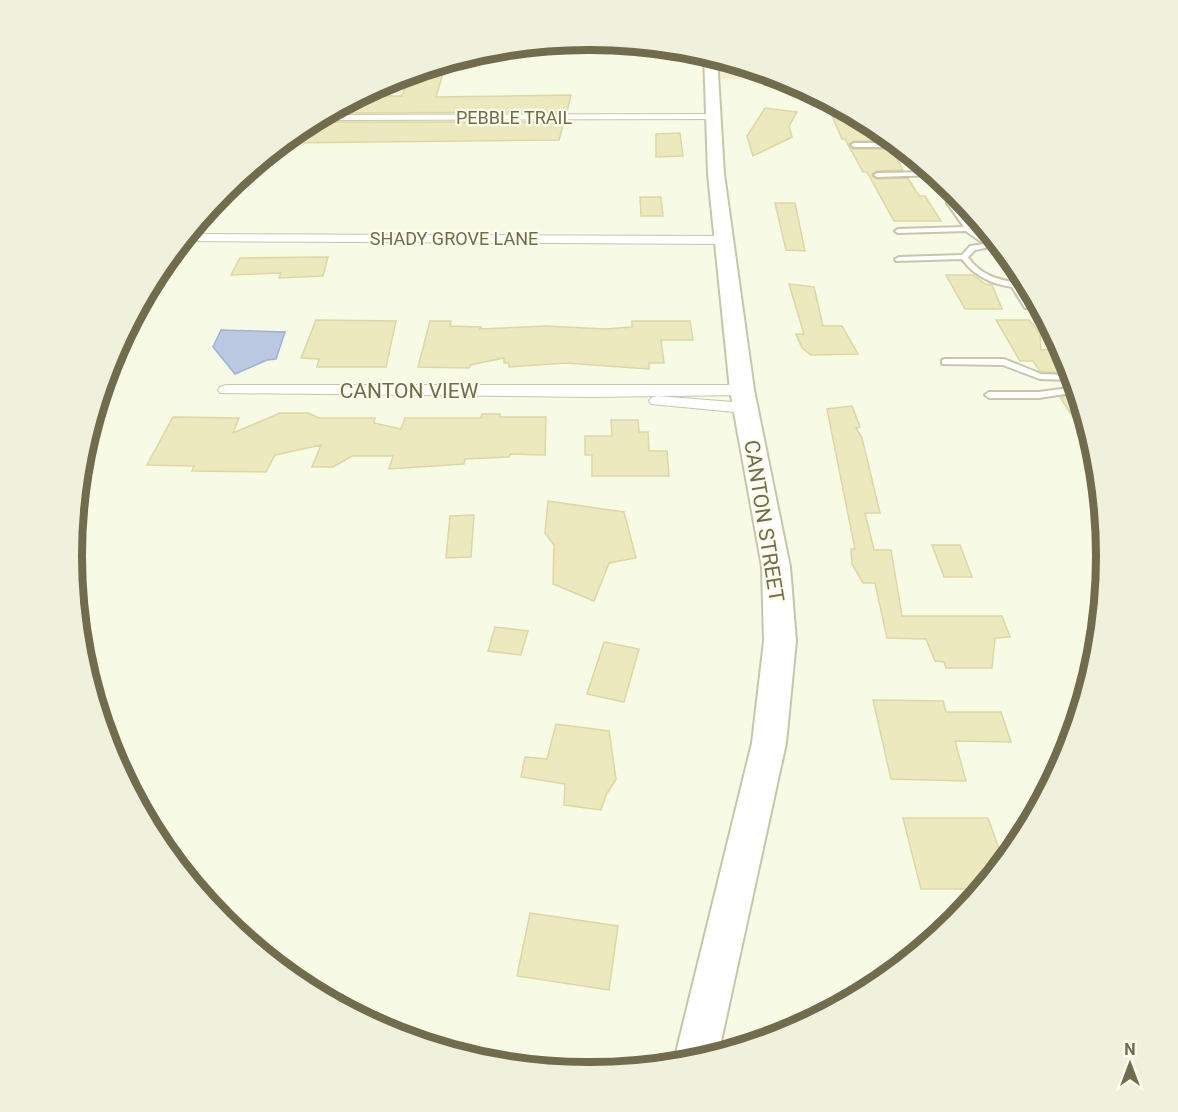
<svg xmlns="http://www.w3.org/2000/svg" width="1178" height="1112" font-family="Roboto,sans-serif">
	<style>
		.commercial { fill: #f4eed3 }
		.water { fill: #bbc8e1; stroke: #a2b1d2; stroke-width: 1.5 }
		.building { fill: #ece9bf; stroke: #ddd8a1; stroke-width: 1.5 }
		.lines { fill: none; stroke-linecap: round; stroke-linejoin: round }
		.lane-casing { stroke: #c7c6aa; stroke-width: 4 }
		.street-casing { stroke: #c7c6aa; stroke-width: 2 }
		.secondary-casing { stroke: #c8c6a6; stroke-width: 4 }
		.lane { fill: #fff; fill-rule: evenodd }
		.street { fill: #fff; fill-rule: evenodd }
		.secondary { fill: #fff; fill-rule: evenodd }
		.labels { text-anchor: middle; stroke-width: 4.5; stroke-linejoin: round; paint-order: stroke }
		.far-street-label { font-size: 18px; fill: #706c4d; stroke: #fafdea }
		.street-label { font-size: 21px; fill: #706c4d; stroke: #fafdea }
		.rim { fill: none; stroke: #706c4d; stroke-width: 8 }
	</style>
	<rect width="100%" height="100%" fill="#f7fae4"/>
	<path class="commercial" d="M707,54L787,78L790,80L705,79Z"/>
	<path class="water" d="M221,330L285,332L276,359L267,360L235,374L213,347Z"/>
	<g class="building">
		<path d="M426,68L444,70L436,97L571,95L567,112L327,113L358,96H402L410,73Z"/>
		<path d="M825,99L840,107L835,110L834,116H841L848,111L877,126L887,141H854L849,144L850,147L854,149H892L903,170L877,171L872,174L873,177L877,179L908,178L919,196H925L941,221H894L867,172H863L845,139H842Z"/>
		<path d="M765,108L797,112L789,126L792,137L753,156L747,136Z"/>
		<path d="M311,121L313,122H564L559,140L282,143Z"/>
		<path d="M680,133L683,156L656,157V134Z"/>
		<path d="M640,197H661L663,216H641Z"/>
		<path d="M775,203H795L805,251L786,250Z"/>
		<path d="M328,257L323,276L279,278L281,273L231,275L240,258Z"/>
		<path d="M946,275H973L985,284L992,285L1002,309H965Z"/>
		<path d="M789,284L814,287L823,326H842L858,354L811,355L802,348L796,334H804Z"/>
		<path d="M316,320L396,321L386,367H317L319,359L301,358Z"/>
		<path d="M996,320H1029L1040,333L1041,350L1054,349L1070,373L1044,372L1039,370L1033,361H1020Z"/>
		<path d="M430,321H451L450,326L481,327L480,329L546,326L605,329L632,327V321H690L693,340H661L664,363H649V369L565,363L509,367V363H504V358L470,365L469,368L418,367Z"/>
		<path d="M1078,394L1089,434L1085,436L1060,397Z"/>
		<path d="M852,406L860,427L856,428L862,438L880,513H865L874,550H891L902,616H1002L1010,637L995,638L992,668H946L944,662L935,661L926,639L887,638L875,583H863L852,564L851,549H855L827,409Z"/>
		<path d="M280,413H308L319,418H375L374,423L401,429L405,418H481L482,414H500V417H546L545,455L510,454L509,457L465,459L464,464L389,469L393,456H352L333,467H312L321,445L275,455L266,472L192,471L194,466L147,465L173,417L239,418L233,433Z"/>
		<path d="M611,420H638L639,432H648L649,451H667L669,476H592V455H585V436H612Z"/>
		<path d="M548,501L624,512L636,558L609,563L594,601L553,584L554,545L545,533Z"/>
		<path d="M474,515L471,557L446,558L450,516Z"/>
		<path d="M932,545H960L972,577H944Z"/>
		<path d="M495,627L528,631L521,655L488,651Z"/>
		<path d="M604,642L639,649L624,702L587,694Z"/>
		<path d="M873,700L943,701L946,712H1001L1011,742L955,741L966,781L891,779Z"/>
		<path d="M556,724L609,731L616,779L606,795L601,810L564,805L565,784L521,777L525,757L547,759Z"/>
		<path d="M903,818H988L999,849H1014L982,889H921Z"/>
		<path d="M530,913L618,926L609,990L517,976Z"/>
	</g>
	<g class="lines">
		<defs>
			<g id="lane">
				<path d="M842,108L846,110L840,114H836V112Z"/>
				<path d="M897,143L901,147H854L851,145L854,143Z"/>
				<path d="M932,172L936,175L877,177L874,175L877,173Z"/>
				<path d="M948,202H952L971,229L991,242L996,241L999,245L975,250L968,257C980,275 998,280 1018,283L1032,306L1031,308H1025L1012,287C992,284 974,276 962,259L896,261L895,259L899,257L962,255L970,246L984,244L966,231L898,233L895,231L898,229L964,227L947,203Z"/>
				<path d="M945,359H1004L1041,374L1072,375L1073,380L1040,379L1003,365L942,364V360Z"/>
				<path d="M1076,387L1077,392L1039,398H989L985,395L989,392H1039Z"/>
			</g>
			<g id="street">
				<path d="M712,114L716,115V119L313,120L323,115Z"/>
				<path d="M188,234L724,236L730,240L724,244L182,241Z"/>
				<path d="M226,385H742L750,390L742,395L592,397L220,393L218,390L220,387Z"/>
				<path d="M657,396L745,403L753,408L745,413L651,404L649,401L651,398Z"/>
			</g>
			<path id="secondary" d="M704,53L717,57L724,174L754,390L790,567L796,641L786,743L718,1055L673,1065L752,743L764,641L762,567L730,390L708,174Z"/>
		</defs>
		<use href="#lane" class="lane-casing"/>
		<use href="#street" class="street-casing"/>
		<use href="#secondary" class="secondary-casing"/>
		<use href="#lane" class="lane"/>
		<use href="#street" class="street"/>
		<use href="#secondary" class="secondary"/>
	</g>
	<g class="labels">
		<g class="far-street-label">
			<text x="514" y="124">PEBBLE TRAIL</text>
			<text x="454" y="245">SHADY GROVE LANE</text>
		</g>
		<g class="street-label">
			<text x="409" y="398">CANTON VIEW</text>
			<text transform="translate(764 521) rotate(81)" y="7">CANTON STREET</text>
		</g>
	</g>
	<path d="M0 0H1178V1112H0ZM588 50H590A506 506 0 0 1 1096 556V556A506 506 0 0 1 590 1062H588A506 506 0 0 1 82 556V556A506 506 0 0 1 588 50Z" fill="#eff1dd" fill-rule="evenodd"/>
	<path class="rim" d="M588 50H590A506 506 0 0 1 1096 556V556A506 506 0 0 1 590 1062H588A506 506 0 0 1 82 556V556A506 506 0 0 1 588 50Z"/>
	<g transform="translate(1130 1064)" stroke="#fafdea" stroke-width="4.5" paint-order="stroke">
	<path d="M0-4.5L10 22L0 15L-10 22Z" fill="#706c4d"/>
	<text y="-9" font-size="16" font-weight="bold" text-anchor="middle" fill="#706c4d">N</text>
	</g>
</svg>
